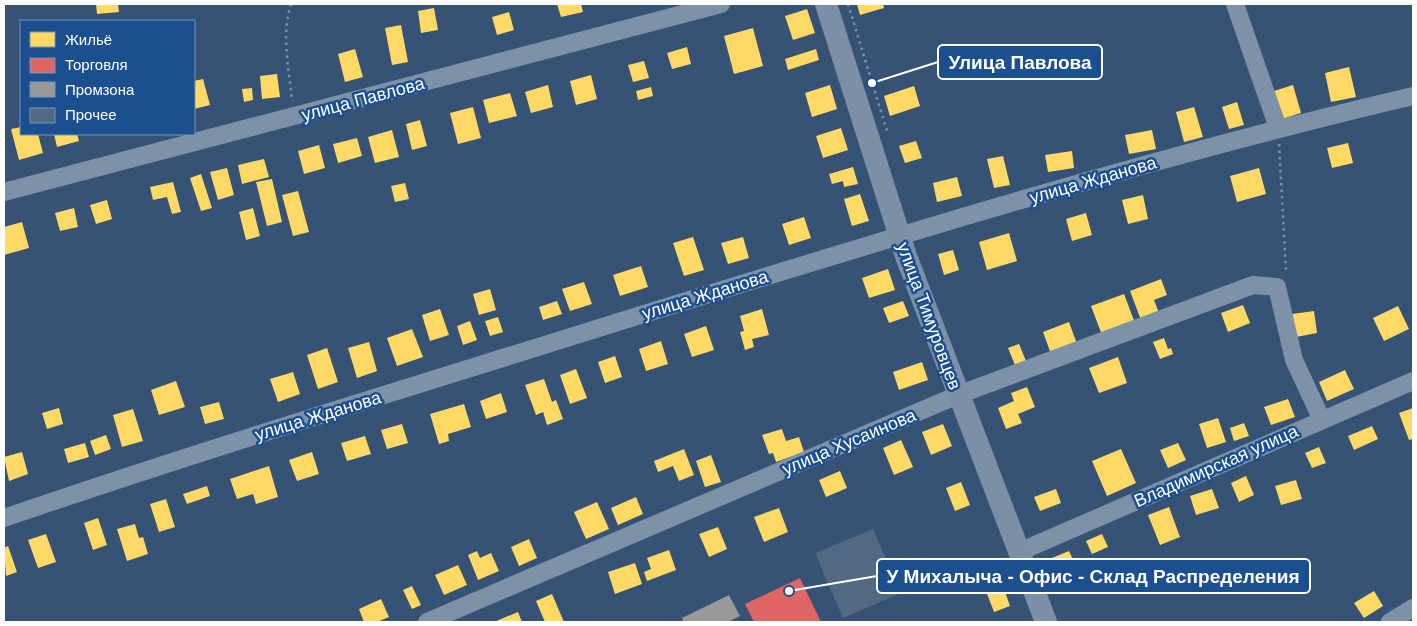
<svg xmlns="http://www.w3.org/2000/svg" width="1417" height="626" font-family="Arial,sans-serif">
	<style>
		.homes { fill: #ffd966 }
		.shops { fill: #e06666 }
		.industry { fill: #999 }
		.building { fill: #526984 }
		.lines { fill: none; stroke-linecap: round; stroke-linejoin: round }
		.path { stroke: #7d92a8; stroke-width: 2.5; stroke-dasharray: 2.5 4; stroke-linecap: butt }
		.minor { stroke: #7d92a8; stroke-width: 18 }
		.major { stroke: #7d8ea7; stroke-width: 22 }
		.labels { text-anchor: middle; stroke-width: 5; stroke-linejoin: round; paint-order: stroke }
		.street-label { font-size: 18px; fill: #fff; stroke: #1b4f8f }
		.leader { fill: none; stroke: #fff; stroke-width: 2 }
		.callout-dot { fill: #fff; stroke: #1b4f8f; stroke-width: 2 }
		.callout { fill: #1b4f8f; stroke: #fff; stroke-width: 2 }
		.callout-label { font-size: 19px; text-anchor: middle; font-weight: bold; fill: #fff }
	</style>
	<rect width="100%" height="100%" fill="#365274"/>
	<g class="homes">
		<path d="M96,4H118L119,12L97,14Z"/>
		<path d="M557,4H581L583,12L561,17Z"/>
		<path d="M857,4H883L884,8L860,15Z"/>
		<path d="M434,8L438,30L421,33L418,11Z"/>
		<path d="M807,9L815,33L793,40L785,16Z"/>
		<path d="M509,12L514,30L497,35L492,17Z"/>
		<path d="M401,25L408,62L392,65L385,28Z"/>
		<path d="M753,28L763,66L734,74L724,36Z"/>
		<path d="M687,47L691,64L672,69L667,53Z"/>
		<path d="M355,49L363,77L345,82L338,54Z"/>
		<path d="M816,49L819,60L788,70L785,59Z"/>
		<path d="M644,61L649,78L633,82L628,65Z"/>
		<path d="M1349,67L1356,97L1331,102L1325,73Z"/>
		<path d="M277,74L280,97L262,99L260,76Z"/>
		<path d="M591,75L597,99L576,105L570,81Z"/>
		<path d="M203,79L210,105L194,109V81Z"/>
		<path d="M548,85L553,107L531,113L525,92Z"/>
		<path d="M830,85L837,109L812,117L805,93Z"/>
		<path d="M1293,85L1301,113L1282,119L1274,91Z"/>
		<path d="M914,86L920,106L890,116L884,96Z"/>
		<path d="M651,87L653,96L638,100L636,91Z"/>
		<path d="M252,88L253,100L244,102L242,89Z"/>
		<path d="M510,93L517,116L489,123L483,100Z"/>
		<path d="M1237,102L1244,125L1229,129L1222,107Z"/>
		<path d="M473,107L481,138L458,144L450,113Z"/>
		<path d="M1194,107L1203,137L1184,142L1176,112Z"/>
		<path d="M420,120L427,146L412,150L406,124Z"/>
		<path d="M21,127V134H38L43,153L19,160L11,129Z"/>
		<path d="M841,128L848,150L823,158L816,136Z"/>
		<path d="M392,130L399,157L375,163L368,137Z"/>
		<path d="M1152,130L1156,149L1129,154L1125,135Z"/>
		<path d="M54,134H77L79,141L57,147Z"/>
		<path d="M357,138L362,156L338,163L333,144Z"/>
		<path d="M916,141L922,158L905,163L899,146Z"/>
		<path d="M1348,143L1353,163L1332,168L1327,148Z"/>
		<path d="M319,145L325,168L304,174L298,151Z"/>
		<path d="M1072,151L1074,168L1048,172L1045,155Z"/>
		<path d="M1003,156L1010,185L994,188L987,159Z"/>
		<path d="M264,159L269,177L242,184L238,165Z"/>
		<path d="M853,167L858,184L844,187L843,181L832,184L829,174Z"/>
		<path d="M227,168L234,195L218,200L210,172Z"/>
		<path d="M1259,168L1266,194L1237,202L1230,176Z"/>
		<path d="M201,174L212,208L201,211L190,178Z"/>
		<path d="M957,177L962,196L937,202L933,183Z"/>
		<path d="M272,179L282,222L267,226L256,182Z"/>
		<path d="M173,182L181,212L172,214L167,197L153,200L150,187Z"/>
		<path d="M405,183L409,199L395,202L391,186Z"/>
		<path d="M298,191L309,232L293,236L282,195Z"/>
		<path d="M860,194L869,221L852,226L844,199Z"/>
		<path d="M1143,195L1148,219L1128,224L1122,200Z"/>
		<path d="M107,200L112,219L96,224L90,205Z"/>
		<path d="M74,208L78,227L60,231L55,213Z"/>
		<path d="M253,208L260,236L246,240L239,212Z"/>
		<path d="M1086,213L1092,235L1072,241L1066,219Z"/>
		<path d="M804,217L811,238L789,245L782,224Z"/>
		<path d="M22,222L29,248L4,255V227Z"/>
		<path d="M1009,233L1017,261L987,270L979,242Z"/>
		<path d="M693,237L704,270L684,276L673,243Z"/>
		<path d="M743,237L749,258L728,264L721,243Z"/>
		<path d="M953,250L959,270L944,275L938,254Z"/>
		<path d="M641,266L648,287L620,296L613,275Z"/>
		<path d="M888,269L895,290L869,298L862,278Z"/>
		<path d="M1161,279L1167,295L1154,300L1159,313L1141,320L1130,291Z"/>
		<path d="M584,282L592,304L570,311L562,289Z"/>
		<path d="M490,289L496,310L479,315L473,294Z"/>
		<path d="M1124,294L1135,323L1102,335L1091,306Z"/>
		<path d="M557,301L562,314L543,320L539,307Z"/>
		<path d="M903,301L909,316L889,323L883,308Z"/>
		<path d="M1243,305L1250,323L1228,332L1221,313Z"/>
		<path d="M1398,306L1409,329L1384,341L1373,318Z"/>
		<path d="M440,309L449,335L430,341L422,315Z"/>
		<path d="M762,309L769,335L752,339L754,347L745,350L740,332L744,331L740,316Z"/>
		<path d="M1314,311L1317,333L1296,337L1292,314Z"/>
		<path d="M498,317L503,332L490,336L485,321Z"/>
		<path d="M470,321L477,340L463,345L457,326Z"/>
		<path d="M1069,322L1077,344L1051,354L1043,332Z"/>
		<path d="M706,326L714,350L692,357L684,334Z"/>
		<path d="M412,329L423,357L397,366L387,338Z"/>
		<path d="M1164,338L1168,349L1171,348L1173,354L1160,359L1153,342Z"/>
		<path d="M661,341L668,364L646,371L639,349Z"/>
		<path d="M369,342L377,371L357,378L348,348Z"/>
		<path d="M1019,344L1026,361L1015,365L1008,348Z"/>
		<path d="M327,348L338,382L318,389L307,355Z"/>
		<path d="M615,356L622,377L605,383L598,362Z"/>
		<path d="M1118,357L1127,383L1099,393L1089,368Z"/>
		<path d="M922,362L928,380L899,390L893,372Z"/>
		<path d="M576,369L587,398L570,404L560,375Z"/>
		<path d="M1345,370L1354,389L1327,401L1319,382Z"/>
		<path d="M293,372L300,394L278,402L270,379Z"/>
		<path d="M544,379L552,402L556,400L563,419L547,425L543,412L536,415L525,385Z"/>
		<path d="M176,381L185,407L159,415L151,390Z"/>
		<path d="M1027,387L1035,407L1018,414L1022,423L1006,429L998,408L1014,401L1011,393Z"/>
		<path d="M501,393L507,412L486,419L480,401Z"/>
		<path d="M1288,399L1295,417L1271,425L1264,407Z"/>
		<path d="M219,402L224,419L205,424L200,407Z"/>
		<path d="M464,404L471,427L448,434L449,441L439,444L430,414Z"/>
		<path d="M59,408L63,424L47,429L42,413Z"/>
		<path d="M1413,408V439L1409,440L1399,413Z"/>
		<path d="M133,409L143,441L122,447L113,415Z"/>
		<path d="M1218,418L1226,442L1207,448L1199,424Z"/>
		<path d="M1244,423L1249,436L1234,441L1230,428Z"/>
		<path d="M402,424L408,443L387,449L381,430Z"/>
		<path d="M943,424L952,446L931,455L922,432Z"/>
		<path d="M1372,426L1378,439L1354,450L1348,436Z"/>
		<path d="M782,429L786,441L799,437L804,452L776,462L773,453L769,454L762,435Z"/>
		<path d="M106,435L111,449L95,455L90,441Z"/>
		<path d="M365,436L371,454L347,461L341,443Z"/>
		<path d="M901,440L913,467L894,475L883,448Z"/>
		<path d="M85,443L89,457L68,463L64,449Z"/>
		<path d="M1178,443L1186,460L1168,468L1160,450Z"/>
		<path d="M1319,447L1326,463L1312,468L1305,453Z"/>
		<path d="M684,449L694,475L679,481L673,466L658,472L654,461Z"/>
		<path d="M1121,449L1136,483L1107,496L1092,461Z"/>
		<path d="M22,452L28,474L9,481L4,457Z"/>
		<path d="M312,452L319,474L297,481L289,460Z"/>
		<path d="M711,455L721,482L705,487L696,461Z"/>
		<path d="M269,466L278,497L256,504L253,494L237,499L230,479Z"/>
		<path d="M840,471L847,488L826,497L819,480Z"/>
		<path d="M1246,476L1254,495L1239,502L1231,483Z"/>
		<path d="M1296,480L1302,499L1281,505L1275,486Z"/>
		<path d="M961,482L970,505L955,511L946,488Z"/>
		<path d="M207,486L210,496L187,504L183,494Z"/>
		<path d="M1056,489L1061,503L1040,511L1034,497Z"/>
		<path d="M1212,489L1219,508L1196,515L1190,496Z"/>
		<path d="M636,497L643,514L618,525L611,508Z"/>
		<path d="M166,499L175,527L159,532L150,504Z"/>
		<path d="M597,502L609,529L586,539L574,512Z"/>
		<path d="M1169,507L1180,537L1160,545L1148,515Z"/>
		<path d="M779,508L788,532L764,542L754,517Z"/>
		<path d="M98,518L107,545L93,550L84,523Z"/>
		<path d="M135,524L139,538L143,537L148,554L127,561L117,529Z"/>
		<path d="M718,527L727,549L709,557L699,534Z"/>
		<path d="M46,534L56,562L38,568L28,540Z"/>
		<path d="M1102,534L1108,547L1092,554L1086,541Z"/>
		<path d="M529,539L537,558L519,566L511,547Z"/>
		<path d="M8,546L17,572L6,576L4,548Z"/>
		<path d="M669,550L676,570L647,581L644,572L651,569L647,558Z"/>
		<path d="M477,551L480,558L491,553L499,571L478,580L468,555Z"/>
		<path d="M1069,551L1077,568L1055,577L1047,560Z"/>
		<path d="M635,563L642,584L615,594L608,572Z"/>
		<path d="M458,565L467,585L444,595L435,575Z"/>
		<path d="M412,586L421,605L412,609L403,590Z"/>
		<path d="M1003,586L1010,606L994,612L986,591Z"/>
		<path d="M1374,591L1383,606L1364,618L1354,603Z"/>
		<path d="M552,594L564,622H545L536,601Z"/>
		<path d="M381,599L389,617L377,622H364L359,609Z"/>
		<path d="M518,612L522,622H494Z"/>
	</g>
	<path class="shops" d="M800,578L821,622H754L745,604Z"/>
	<path class="industry" d="M729,595L740,616L728,622H684L682,618Z"/>
	<path class="building" d="M873,529L901,593L843,618L815,553Z"/>
	<g class="lines">
		<g class="path">
			<path d="M291,4C281,36 289,69 292,101"/>
			<path d="M848,4L887,131"/>
			<path d="M1279,144L1286,270L1284,273"/>
		</g>
		<g class="minor">
			<path d="M1235,4L1278,128"/>
			<path d="M4,192L721,4"/>
			<path d="M4,518C211,447 421,384 631,318C890,238 1149,158 1413,96"/>
			<path d="M1019,552L1413,381"/>
			<path d="M427,622L958,395L1253,285L1277,287L1294,360L1322,420"/>
			<path d="M1390,622L1413,608"/>
		</g>
		<path class="major" d="M826,4L906,256L1046,622"/>
	</g>
	<g class="labels">
		<g class="street-label">
			<text transform="translate(363 99) rotate(-15)" y="6">улица Павлова</text>
			<text transform="translate(1093 180) rotate(-16)" y="6">улица Жданова</text>
			<text transform="translate(705 295) rotate(-17)" y="6">улица Жданова</text>
			<text transform="translate(929 316) rotate(70)" y="6">улица Тимуровцев</text>
			<text transform="translate(318 416) rotate(-17)" y="6">улица Жданова</text>
			<text transform="translate(849 442) rotate(-23)" y="6">улица Хусаинова</text>
			<text transform="translate(1216 466) rotate(-24)" y="6">Владимирская улица</text>
		</g>
	</g>
	<path class="leader" d="M872 83L938 62M789 591L877 576"/>
	<g class="callout-dot">
		<circle cx="872" cy="83" r="5"/>
		<circle cx="789" cy="591" r="5"/>
	</g>
	<g class="callout">
		<rect x="938" y="45" width="164" height="34" rx="5"/>
		<rect x="877" y="559" width="433" height="34" rx="5"/>
	</g>
	<g class="callout-label">
		<text x="1020" y="69">Улица Павлова</text>
		<text x="1093" y="583">У Михалыча - Офис - Склад Распределения</text>
	</g>
	<rect width="1417" height="626" fill="none" stroke="#ffffff" stroke-width="10"/>
	<rect x="20" y="20" width="175" height="115" fill="#1b4f8f" stroke="#7695bc"/>
	<rect x="30" y="32" width="25" height="15" fill="#ffd966" stroke="#7695bc"/>
	<text x="65" y="45" font-size="15" fill="#ffffff">Жильё</text>
	<rect x="30" y="58" width="25" height="15" fill="#e06666" stroke="#7695bc"/>
	<text x="65" y="70" font-size="15" fill="#ffffff">Торговля</text>
	<rect x="30" y="82" width="25" height="15" fill="#999999" stroke="#7695bc"/>
	<text x="65" y="95" font-size="15" fill="#ffffff">Промзона</text>
	<rect x="30" y="108" width="25" height="15" fill="#526984" stroke="#7695bc"/>
	<text x="65" y="120" font-size="15" fill="#ffffff">Прочее</text>
</svg>
